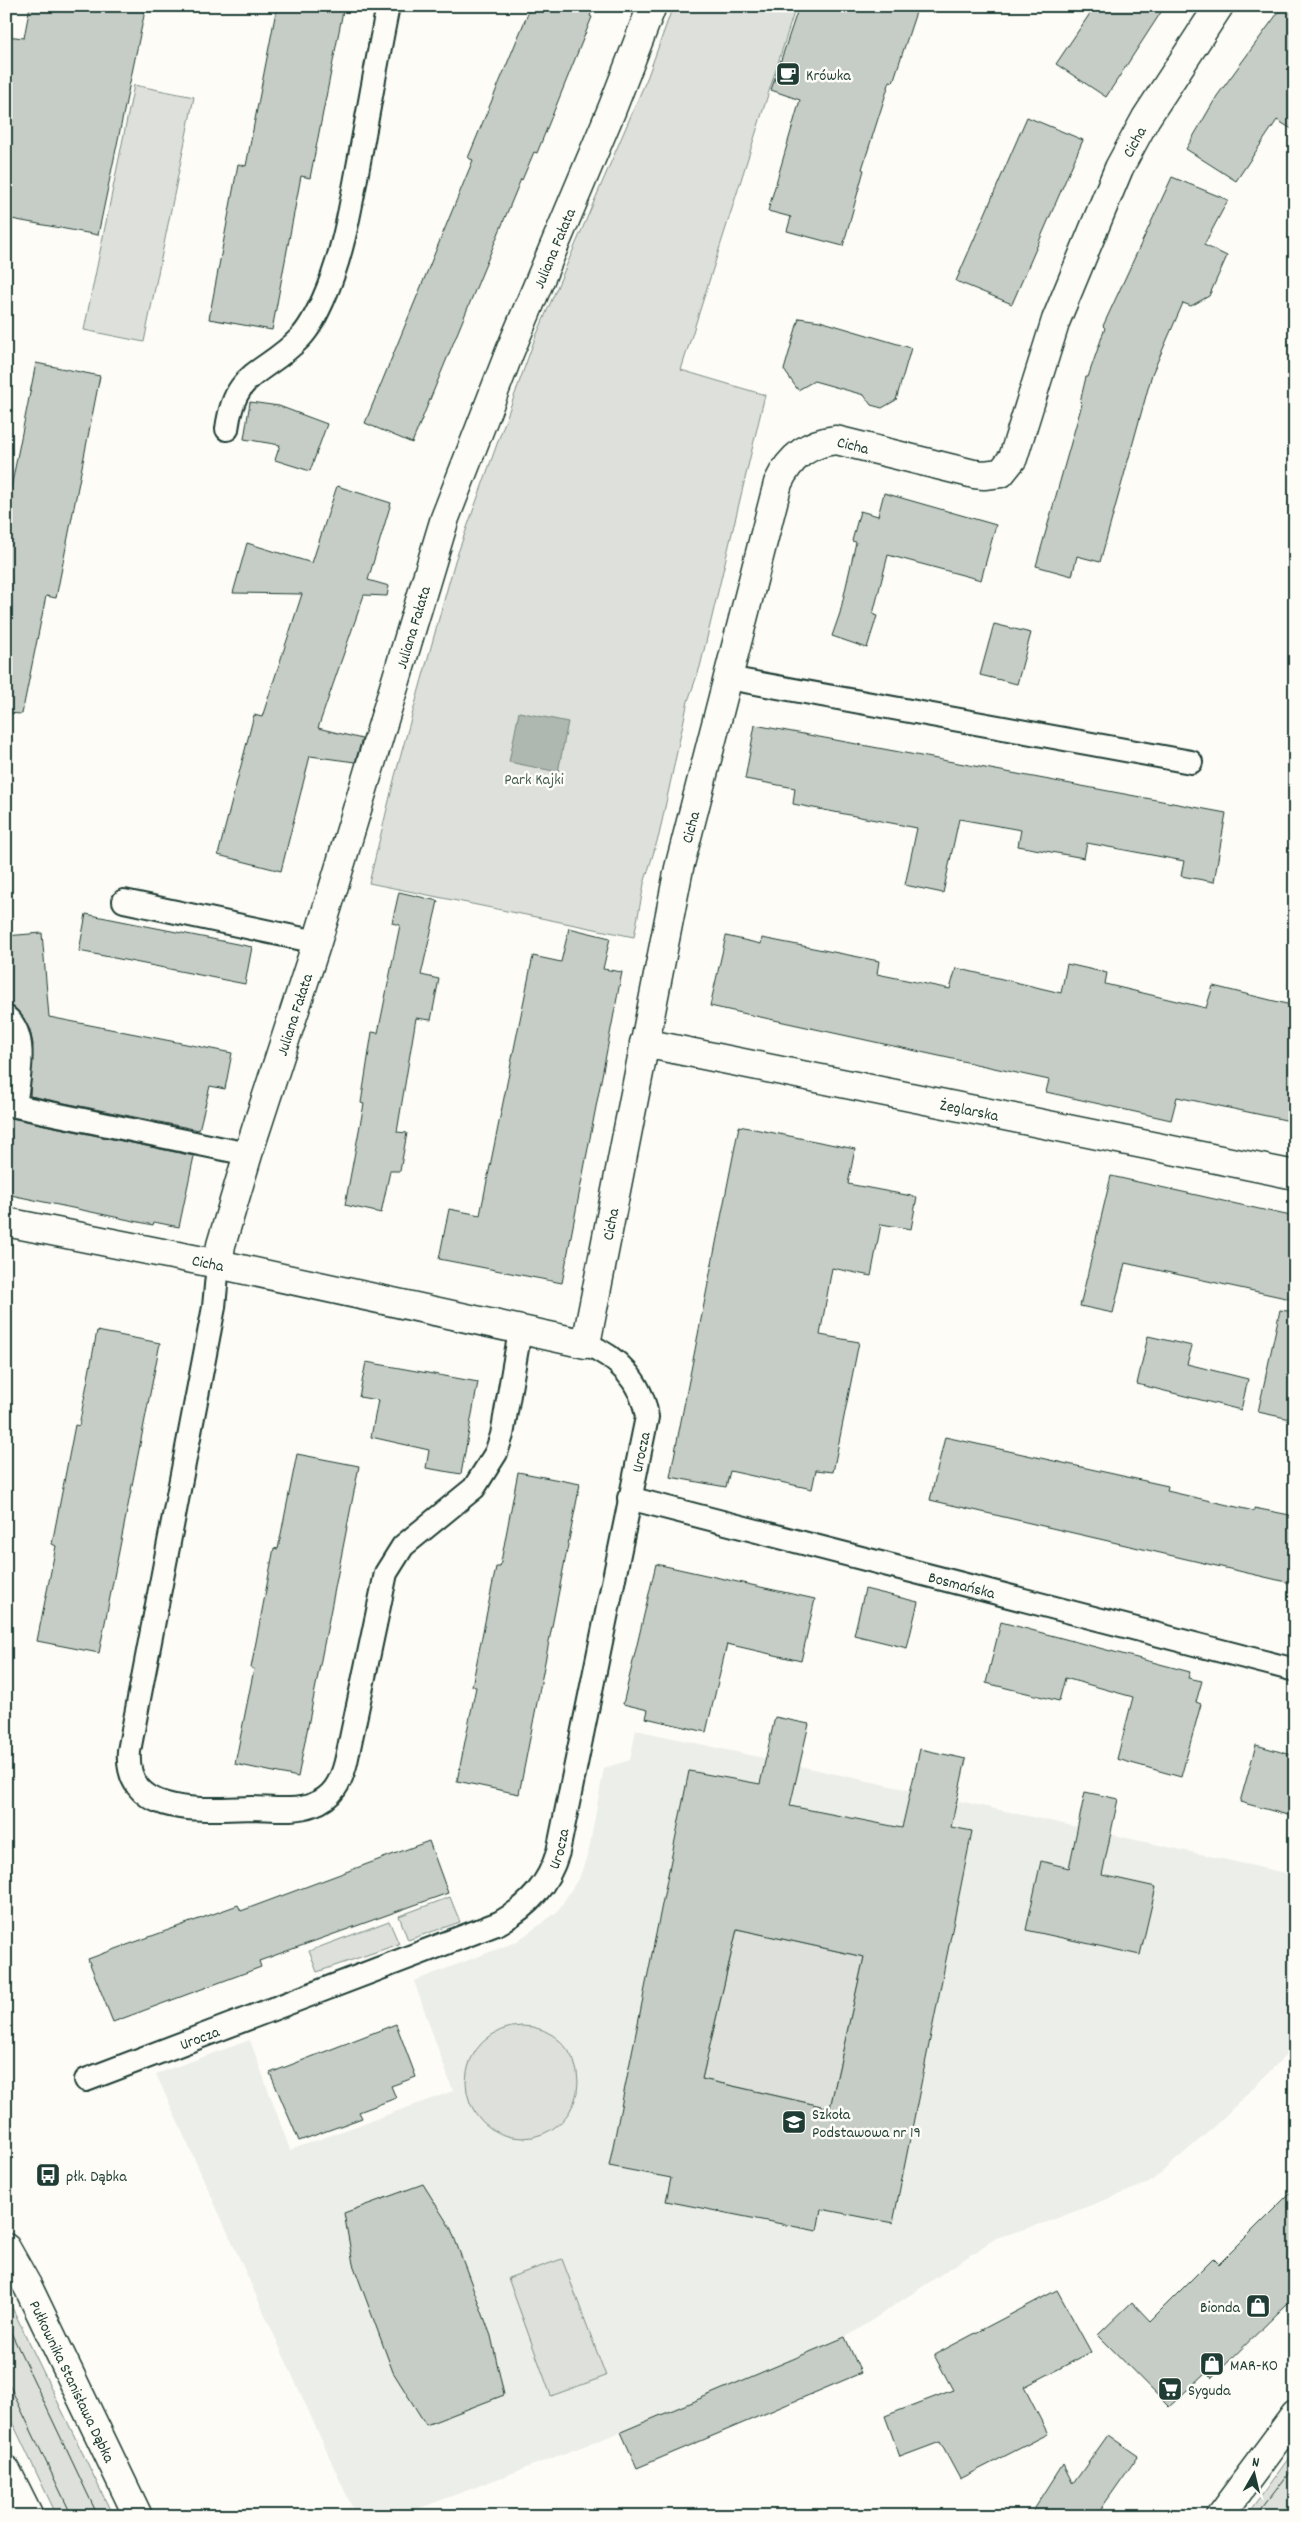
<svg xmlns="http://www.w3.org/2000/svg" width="1301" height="2522" font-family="Dekko,sans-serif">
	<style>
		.built { fill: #eceee9 }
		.green { fill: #dde0db; stroke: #7e8e88 }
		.water { fill: #aeb8b1; stroke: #75877f }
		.building { fill: #c6cdc7; stroke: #1f3d34; fill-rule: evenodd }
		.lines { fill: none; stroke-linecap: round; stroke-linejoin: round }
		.service-casing { stroke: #1f3d34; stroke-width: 26 }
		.minor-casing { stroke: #1f3d34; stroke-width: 31 }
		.tertiary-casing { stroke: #1f3d34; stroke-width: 31 }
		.secondary-casing { stroke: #1f3d34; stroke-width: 31 }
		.service { stroke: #fdfcf7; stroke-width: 22 }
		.minor { stroke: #fdfcf7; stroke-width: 28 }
		.tertiary { stroke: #fdfcf7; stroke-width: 28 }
		.secondary { stroke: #fdfcf7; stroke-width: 28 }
		.tram { stroke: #1f3d34; stroke-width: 1 }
		.labels { text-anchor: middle; stroke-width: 5; stroke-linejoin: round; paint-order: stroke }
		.poi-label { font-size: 16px; fill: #1f3d34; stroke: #fdfcf7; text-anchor: start }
		.street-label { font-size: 16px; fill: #1f3d34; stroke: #fdfcf7 }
		.park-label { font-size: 16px; fill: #455e55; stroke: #fdfcf7 }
	</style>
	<rect width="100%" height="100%" fill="#fdfcf7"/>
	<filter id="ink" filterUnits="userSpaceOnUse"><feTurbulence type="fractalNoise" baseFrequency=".02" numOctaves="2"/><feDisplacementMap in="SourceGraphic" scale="10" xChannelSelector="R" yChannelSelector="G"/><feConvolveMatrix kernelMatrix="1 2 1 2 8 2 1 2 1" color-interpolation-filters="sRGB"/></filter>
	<g filter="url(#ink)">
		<path class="built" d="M636,1730L1295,1875V2046L1212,2129L1149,2183L1047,2222L996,2238L851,2334L621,2432L399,2516H356L156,2074L250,2040L290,2150L453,2091L414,1981L516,1942L557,1912L580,1876L589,1850L604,1768L630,1760Z"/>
		<g class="green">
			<path d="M673,6H796L681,370L765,395L700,667L688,701L659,835L644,884L634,937L369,883L395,776L455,561L534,341L648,76Z"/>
			<path d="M134,85L194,97L144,342L84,330Z"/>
			<path d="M450,1897L460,1922L408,1940L399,1916Z"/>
			<path d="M389,1921L399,1944L317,1972L309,1951Z"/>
			<path d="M737,1929L864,1957L830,2108L702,2079Z"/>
			<circle cx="522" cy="2082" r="56"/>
			<path d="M562,2259L606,2376L551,2396L508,2278Z"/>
			<path d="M6,2295L113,2516H57L6,2409Z"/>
			<path d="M1288,2459L1295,2466V2516H1247Z"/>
		</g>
		<path class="water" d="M519,712L568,722L558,772L509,762Z"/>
		<g class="building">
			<path d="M30,6H146L98,235L6,218V36L24,38Z"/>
			<path d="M277,6H344L310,178L301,176L272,330L209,319L238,164L246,166Z"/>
			<path d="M531,6H594L590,16L592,17L537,153L534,152L522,180L521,179L412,443L365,423L473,160L468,158Z"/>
			<path d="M799,6H918L893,82L890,81L862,169L864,170L843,246L787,231L791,217L768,211L800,100L771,90Z"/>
			<path d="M1095,6H1165L1106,97L1056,64Z"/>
			<path d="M1283,6H1295V131L1277,120L1236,181L1186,149L1217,96Z"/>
			<path d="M1027,117L1083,140L1012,304L956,281Z"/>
			<path d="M1172,177L1228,200L1204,245L1227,256L1209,296L1191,306L1183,303L1152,374L1100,562L1077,556L1072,576L1036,566L1082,404L1080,402L1086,377H1088L1105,328L1103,326Z"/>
			<path d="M799,318L820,321L911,348L896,400L882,408L871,405L864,395L814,381L798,390L784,370Z"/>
			<path d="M36,363L100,376L56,598L46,596L22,714L6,713V513Z"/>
			<path d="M250,402L279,406L327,424L310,471L275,460L280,445L244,439Z"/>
			<path d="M337,486L391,503L368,580L389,586L387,596L364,595L318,728L362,739L355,762L310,756L281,871L218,855L254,715L262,717L302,594L233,593L247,543L312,563Z"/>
			<path d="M884,493L996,525L981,580L888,555L873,614L877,616L867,648L832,636L840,613L856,542L852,541L860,511L878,516Z"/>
			<path d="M994,624L1031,633L1017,684L980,675Z"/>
			<path d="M755,725L1226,813L1214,882L1181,876L1184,861L1087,843L1084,858L1018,846L1021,830L959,819L943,893L905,885L917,828L793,804L795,788L745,779Z"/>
			<path d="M399,892L438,901L421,975L439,979L431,1020L416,1018L397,1132L407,1133L400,1171H390L381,1213L345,1205L364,1104L361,1103L372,1032L378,1033L400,925L392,923Z"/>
			<path d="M86,914L252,947L245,984L79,951Z"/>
			<path d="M569,928L610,938L603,969L622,972L562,1283L439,1259L449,1209L480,1215L533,956L561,962Z"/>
			<path d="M42,933L49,1017L232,1053L225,1089L210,1086L199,1130L30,1096L33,1044L30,1030L23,1017L15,1008L6,1004V936Z"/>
			<path d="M726,936L761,944L762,938L879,961L877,974L950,989L956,968L1061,993L1067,964L1107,973L1105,984L1206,1008L1213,986L1295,1006V1122L1177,1097L1171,1120L1046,1092L1049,1080L710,1006Z"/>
			<path d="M6,1117L194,1156L179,1227L154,1222L153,1225L6,1194Z"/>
			<path d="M739,1126L855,1149L848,1184L917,1197L911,1229L881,1224L871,1276L832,1268L820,1335L859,1342L833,1472L816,1470L812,1489L730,1471L726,1487L670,1477Z"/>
			<path d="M1111,1176L1295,1217V1300L1125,1263L1113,1313L1080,1306Z"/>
			<path d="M1280,1310L1295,1312V1420L1258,1412Z"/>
			<path d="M97,1331L160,1343L99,1653L37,1641L56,1546L52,1544L75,1425L79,1426Z"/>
			<path d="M1148,1336L1192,1346L1187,1364L1248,1379L1241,1410L1137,1384Z"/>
			<path d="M366,1362L478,1382L461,1474L426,1468L429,1450L371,1437L378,1400L359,1397Z"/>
			<path d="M945,1437L1168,1486L1167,1491L1254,1511V1508L1295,1516V1584L930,1500Z"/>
			<path d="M297,1454L359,1466L298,1777L235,1764L254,1669L251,1668L274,1548L278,1549Z"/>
			<path d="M518,1472L580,1484L519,1794L457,1781L476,1687L472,1686L496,1567H500Z"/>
			<path d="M656,1564L815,1599L801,1661L727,1644L706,1732L646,1718L648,1710L623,1704Z"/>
			<path d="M865,1589L918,1602L907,1648L854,1635Z"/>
			<path d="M1001,1622L1190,1672L1188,1678L1202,1681L1196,1702L1201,1704L1181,1777L1117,1759L1133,1697L1065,1678L1059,1701L986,1683Z"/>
			<path d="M775,1717L809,1724L790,1806L902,1828L920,1749L966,1759L951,1827L972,1831L893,2223L821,2209L817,2231L666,2201L671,2178L609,2166L689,1771L760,1784ZM737,1929L864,1957L830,2108L702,2079Z"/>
			<path d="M1256,1745L1295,1756V1817L1240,1802Z"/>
			<path d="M1085,1792L1118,1799L1102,1875L1156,1887L1140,1955L1026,1930L1041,1861L1069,1868Z"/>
			<path d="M429,1841L448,1893L259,1961L261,1967L113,2022L88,1959L238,1905L241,1911Z"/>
			<path d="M396,2024L416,2077L391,2086L396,2098L359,2112L362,2118L299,2141L270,2073Z"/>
			<path d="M423,2184L451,2229L491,2336L504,2395L426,2425L393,2372L353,2264L344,2213Z"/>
			<path d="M1295,2188V2296L1212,2378L1206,2372L1169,2407L1098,2335L1132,2302L1150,2321L1213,2258L1219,2264Z"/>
			<path d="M1057,2290L1091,2352L1024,2387L1048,2434L960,2479L940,2442L900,2457L885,2416L953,2390L934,2355Z"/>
			<path d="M845,2337L861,2373L637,2468L621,2432Z"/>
			<path d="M1108,2435L1138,2456L1096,2516H1030L1063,2464L1073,2484Z"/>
		</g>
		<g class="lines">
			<defs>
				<g id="service">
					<path d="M227,429C235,369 263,376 300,338C310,328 317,313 323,300C342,258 350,211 358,167C368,114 377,60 388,6"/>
					<path d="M728,678L1191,762"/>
					<path d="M124,901L317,942"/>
					<path d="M6,1017C30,1036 18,1080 15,1106"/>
					<path d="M6,1104L248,1154"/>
					<path d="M218,1264L214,1307L129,1751C124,1819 206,1809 251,1808C270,1808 294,1812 312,1805C333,1798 341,1782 346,1762L386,1573L403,1546L474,1488L496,1453L502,1435L520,1331"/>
					<path id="s1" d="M629,1498L1295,1670"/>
					<path id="s2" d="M86,2080L499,1923C529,1906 548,1885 558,1852L647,1417C642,1382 618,1357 586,1344"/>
				</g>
				<g id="minor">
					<path id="s3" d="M644,1043L1295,1175"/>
					<path id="s4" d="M6,1222L218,1264L586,1344L679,868L778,483C790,457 808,443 836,440L974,474L984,475L1001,473L1013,458L1056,320L1119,168L1146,118L1219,6"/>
					<path id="s5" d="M218,1264L221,1245L248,1154L317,942L445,518L510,351L612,109L652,6"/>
				</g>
				<g id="tertiary">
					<path id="s6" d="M6,2248L28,2287L138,2516"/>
					<path d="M6,2470L29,2516"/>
				</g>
				<path id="secondary" d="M1220,2516L1295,2415"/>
			</defs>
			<use href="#service" class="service-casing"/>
			<use href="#minor" class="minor-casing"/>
			<use href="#tertiary" class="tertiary-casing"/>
			<use href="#secondary" class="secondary-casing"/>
			<use href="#service" class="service"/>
			<use href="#minor" class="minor"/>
			<use href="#tertiary" class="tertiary"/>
			<use href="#secondary" class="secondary"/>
			<g class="tram">
				<path d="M6,2322L98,2516"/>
				<path d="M6,2378L72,2516"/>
				<path d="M1256,2516L1295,2465"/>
			</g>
		</g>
	</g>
	<defs>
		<symbol id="cafe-square" viewBox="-11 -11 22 22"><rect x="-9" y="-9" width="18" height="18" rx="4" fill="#1f3d34" stroke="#fdfcf7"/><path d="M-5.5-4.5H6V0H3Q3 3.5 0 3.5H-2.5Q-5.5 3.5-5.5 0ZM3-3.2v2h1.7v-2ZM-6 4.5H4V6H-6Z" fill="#fff"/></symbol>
		<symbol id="school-square" viewBox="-11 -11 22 22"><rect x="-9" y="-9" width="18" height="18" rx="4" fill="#1f3d34" stroke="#fdfcf7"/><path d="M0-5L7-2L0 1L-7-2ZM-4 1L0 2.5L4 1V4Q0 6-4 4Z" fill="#fff"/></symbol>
		<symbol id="bus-square" viewBox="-11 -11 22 22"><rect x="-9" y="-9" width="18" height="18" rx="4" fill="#1f3d34" stroke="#fdfcf7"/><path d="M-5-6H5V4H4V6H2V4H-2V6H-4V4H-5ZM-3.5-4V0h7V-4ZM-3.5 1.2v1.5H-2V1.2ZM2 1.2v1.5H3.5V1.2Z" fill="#fff"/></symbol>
		<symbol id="shop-square" viewBox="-11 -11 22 22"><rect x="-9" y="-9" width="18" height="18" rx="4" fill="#1f3d34" stroke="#fdfcf7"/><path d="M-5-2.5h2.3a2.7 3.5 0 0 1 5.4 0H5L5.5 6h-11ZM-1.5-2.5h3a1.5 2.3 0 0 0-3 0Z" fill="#fff"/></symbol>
		<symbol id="supermarket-square" viewBox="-11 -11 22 22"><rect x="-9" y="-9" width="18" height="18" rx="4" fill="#1f3d34" stroke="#fdfcf7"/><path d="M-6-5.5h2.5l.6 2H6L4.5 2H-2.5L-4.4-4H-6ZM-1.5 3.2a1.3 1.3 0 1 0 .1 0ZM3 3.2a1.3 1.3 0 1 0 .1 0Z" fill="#fff"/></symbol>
	</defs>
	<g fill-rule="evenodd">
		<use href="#cafe-square" x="774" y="60" width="28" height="28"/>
		<use href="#school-square" x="780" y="2108" width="28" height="28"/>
		<use href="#bus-square" x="34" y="2161" width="28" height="28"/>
		<use href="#shop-square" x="1244" y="2292" width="28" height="28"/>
		<use href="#shop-square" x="1198" y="2350" width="28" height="28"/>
		<use href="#supermarket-square" x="1156" y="2375" width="28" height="28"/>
	</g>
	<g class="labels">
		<g class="poi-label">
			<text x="806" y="80">Krówka</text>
			<text x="812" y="2119">Szkoła<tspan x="812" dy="18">Podstawowa nr 19</tspan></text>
			<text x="66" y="2181">płk. Dąbka</text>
			<text x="1240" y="2312" text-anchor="end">Bionda</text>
			<text x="1230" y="2370">MAR-KO</text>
			<text x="1188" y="2395">Syguda</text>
		</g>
		<g class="street-label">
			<text dy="6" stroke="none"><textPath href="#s4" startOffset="2079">Cicha</textPath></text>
			<text dy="6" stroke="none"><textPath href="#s5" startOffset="1071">Juliana Fałata</textPath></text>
			<text dy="6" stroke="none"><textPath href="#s4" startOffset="1569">Cicha</textPath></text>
			<text dy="6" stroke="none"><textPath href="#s5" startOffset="666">Juliana Fałata</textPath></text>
			<text dy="6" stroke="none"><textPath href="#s4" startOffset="1120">Cicha</textPath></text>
			<text dy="6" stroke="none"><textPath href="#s5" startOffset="261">Juliana Fałata</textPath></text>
			<text dy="6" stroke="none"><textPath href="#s3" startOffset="332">Żeglarska</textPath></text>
			<text dy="6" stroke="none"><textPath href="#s4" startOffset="715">Cicha</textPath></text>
			<text dy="6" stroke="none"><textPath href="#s4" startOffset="206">Cicha</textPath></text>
			<text dy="6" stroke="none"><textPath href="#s2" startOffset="945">Urocza</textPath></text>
			<text dy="6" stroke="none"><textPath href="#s1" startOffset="344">Bosmańska</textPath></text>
			<text dy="6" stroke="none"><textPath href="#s2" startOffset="540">Urocza</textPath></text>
			<text dy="6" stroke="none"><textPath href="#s2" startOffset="121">Urocza</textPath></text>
			<text dy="6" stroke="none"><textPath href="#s6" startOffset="149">Pułkownika Stanisława Dąbka</textPath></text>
		</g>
		<g class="park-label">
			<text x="534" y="784">Park Kajki</text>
		</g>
	</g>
	<rect width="1301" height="2522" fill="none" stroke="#fdfcf7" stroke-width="25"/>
	<rect x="12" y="12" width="1276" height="2497" fill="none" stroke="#1f3d34" stroke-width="2" filter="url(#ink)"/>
	<g transform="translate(1254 2474) rotate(8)" stroke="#fdfcf7" stroke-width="4" paint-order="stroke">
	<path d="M0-4L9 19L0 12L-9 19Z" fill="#1f3d34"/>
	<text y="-8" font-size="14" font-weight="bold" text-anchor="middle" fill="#1f3d34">N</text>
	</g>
</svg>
